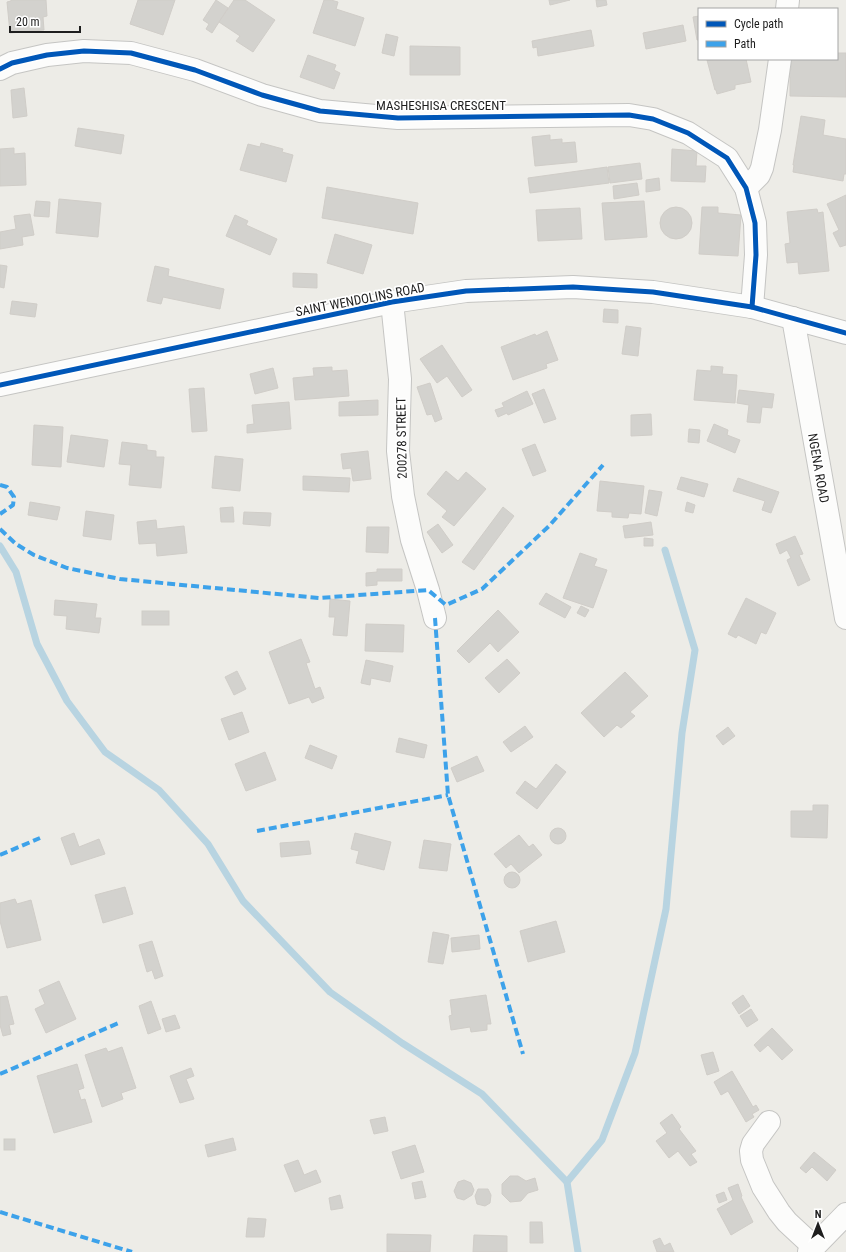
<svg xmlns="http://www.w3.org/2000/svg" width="846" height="1252" font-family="'Roboto Condensed',sans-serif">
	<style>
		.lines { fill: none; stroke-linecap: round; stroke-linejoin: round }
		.stream { stroke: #b8d4e1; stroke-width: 7 }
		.building { fill: #d3d2ce; stroke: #d0cdc8 }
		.minor-casing { stroke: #c5c5c3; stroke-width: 24 }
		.minor { stroke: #fcfcfb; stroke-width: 22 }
		.quiet { stroke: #3da2ea; stroke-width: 4; stroke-dasharray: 8 4; stroke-linecap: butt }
		.cycleway-casing { stroke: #fff; stroke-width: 8 }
		.cycleway { stroke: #0057b8; stroke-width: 5 }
		.labels { text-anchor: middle; stroke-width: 3.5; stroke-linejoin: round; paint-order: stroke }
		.street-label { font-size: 13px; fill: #1e1e1e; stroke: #fff }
	</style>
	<rect width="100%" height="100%" fill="#edece7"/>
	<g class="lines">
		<g class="stream">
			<path d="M0,546L16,572L37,644L67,701L105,752L159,790L208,844L243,901L330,992L402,1043L482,1094L567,1182L578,1252"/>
			<path d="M567,1182L602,1140L635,1053L666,909L682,733L695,650L665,550"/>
		</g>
	</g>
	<g class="building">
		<path d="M11,0H46L47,16L43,17L44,30L10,33L7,2L11,1Z"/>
		<path d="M138,0H175L163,35L130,24Z"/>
		<path d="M216,0L228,8L212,33L206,29L209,24L203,20Z"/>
		<path d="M234,0H245L275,20L253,52L236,41L240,36L219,22Z"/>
		<path d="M324,0H331L338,2L336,9L364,18L355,46L313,33Z"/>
		<path d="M549,0H570L550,5Z"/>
		<path d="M596,0H606L607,5L597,7Z"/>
		<path d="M699,16V40H697L693,17Z"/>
		<path d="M683,25L686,41L646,49L643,33Z"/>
		<path d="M591,30L594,46L538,56L537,47L533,48L532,41Z"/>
		<path d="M386,34L398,37L394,56L382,53Z"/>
		<path d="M410,46L460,47V75H410Z"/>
		<path d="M837,53H846V97L790,96V77H786V70H791V59H837Z"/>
		<path d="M308,55L336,65L334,70L340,73L334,89L300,77Z"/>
		<path d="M746,59L751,82L735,85V89L717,94L716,90H715L707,60Z"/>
		<path d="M24,88L27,116L13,118L11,90Z"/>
		<path d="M801,116L825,120L823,135L846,139V174H844L843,181L793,172L794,165H793Z"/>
		<path d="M78,128L124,135L121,154L75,146Z"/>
		<path d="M550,135V140L562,139V143L575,142L577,162L535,166L532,137Z"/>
		<path d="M261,143L283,149L282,152L293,155L286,182L240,170L248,144L260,147Z"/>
		<path d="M14,148V154L25,153L26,185L0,186V149Z"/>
		<path d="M672,149L697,151L696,166H706L705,182L671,181Z"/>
		<path d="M640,163L642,179L610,183L608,167Z"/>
		<path d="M607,167L609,183L530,193L528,178Z"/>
		<path d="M659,178L660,190L646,192V180Z"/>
		<path d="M637,183L639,195L614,199L613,186Z"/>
		<path d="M327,187L418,203L413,234L322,218Z"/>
		<path d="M846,195V245L840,247L833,233L839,230L827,204Z"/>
		<path d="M59,199L101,203L98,237L56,233Z"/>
		<path d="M36,201L50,202L49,217L34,216Z"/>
		<path d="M644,201L647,237L605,240L602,203Z"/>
		<path d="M702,207H718V213L741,215L738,256L699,254Z"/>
		<circle cx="676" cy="223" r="16"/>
		<path d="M580,208L582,239L538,241L536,210Z"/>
		<path d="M817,209L818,213L823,212L829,271L799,274L798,262L787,263L785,244L790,243L787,212Z"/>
		<path d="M30,214L34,235L22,237L23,245L0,249V232L16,229L14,216Z"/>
		<path d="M235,215L248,221L246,225L277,239L270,255L226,236Z"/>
		<path d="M335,234L372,245L363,274L327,263Z"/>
		<path d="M0,265L7,266L4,288L0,287Z"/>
		<path d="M155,266L169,269L168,276L224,289L220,309L163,297L161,304L147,301Z"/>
		<path d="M293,273L317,274V288L293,287Z"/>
		<path d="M12,301L37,304L35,317L10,314Z"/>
		<path d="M604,309L618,310V323L603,322Z"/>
		<path d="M626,326L641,328L638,356L622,354Z"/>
		<path d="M547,331L558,360L546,364L547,368L513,380L501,347L535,334L536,336Z"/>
		<path d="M442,345L472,390L462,397L447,376L437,383L420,359Z"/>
		<path d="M711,366L723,367L722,374L737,375L735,403L694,400L697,370L711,371Z"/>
		<path d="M332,367V371L347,370L349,396L295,400L293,378L314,376L313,368Z"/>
		<path d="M273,368L278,388L255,394L250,374Z"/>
		<path d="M430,383L442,419L435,422L432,414L427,415L417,387Z"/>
		<path d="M204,388L207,431L192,432L189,389Z"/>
		<path d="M544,389L556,419L544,423L532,394Z"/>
		<path d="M739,390L774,394L772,408L762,407L760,423L747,422L749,405L737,403Z"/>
		<path d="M527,391L533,404L508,415L507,413L498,417L495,410L504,407L502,403Z"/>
		<path d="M378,400V415L339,416V402Z"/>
		<path d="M289,402L291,429L247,433V425L254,424L252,405Z"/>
		<path d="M651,414L652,435L631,436V415Z"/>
		<path d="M714,424L728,430L727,435L740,440L735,453L707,441Z"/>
		<path d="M34,425L63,427L61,467L32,465Z"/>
		<path d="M689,429L700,430L699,443L688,442Z"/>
		<path d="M71,435L108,440L104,467L67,462Z"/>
		<path d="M122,442L147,445V450L156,451V457H164L161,488L129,485L131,465L119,464Z"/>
		<path d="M535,444L546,471L533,476L522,449Z"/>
		<path d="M368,451L371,479L353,481L351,468L343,469L341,454Z"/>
		<path d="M215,456L243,459L240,491L212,488Z"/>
		<path d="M446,471L458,481L466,472L486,489L454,526L442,517L447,511L427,494Z"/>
		<path d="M303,476L350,478L349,492L303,490Z"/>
		<path d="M681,477L708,484L704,497L677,489Z"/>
		<path d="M738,478L779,492L771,513L762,510L765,501L733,491Z"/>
		<path d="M600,481L644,486L641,514L629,513L628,518L612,517V512L597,511Z"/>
		<path d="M649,490L662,492L657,516L645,513Z"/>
		<path d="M30,502L60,507L57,520L28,515Z"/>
		<path d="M687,502L695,505L693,513L685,511Z"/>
		<path d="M233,507L234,522H221L220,508Z"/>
		<path d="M503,507L514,516L474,570L462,562Z"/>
		<path d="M86,511L114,515L111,540L83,536Z"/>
		<path d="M244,512L271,513L270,526L243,524Z"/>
		<path d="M156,520L157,529L184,526L187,553L157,556L156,543L139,544L137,522Z"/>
		<path d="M651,522L653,535L625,538L623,526Z"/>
		<path d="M438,524L453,545L442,553L427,532Z"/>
		<path d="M367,527H389L388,553L366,552Z"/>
		<path d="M795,536L803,554L799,555L810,580L798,586L787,560L791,558L787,550L780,554L776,544Z"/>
		<path d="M644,538L653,539V546H644Z"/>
		<path d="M580,553L597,559L594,566L607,570L593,608L563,598Z"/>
		<path d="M377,569H402V581H377V585L366,586V573L377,572Z"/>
		<path d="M546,593L571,607L565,618L539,604Z"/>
		<path d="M746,598L776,613L766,634L761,632L756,644L738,635L736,638L728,634Z"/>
		<path d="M330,599L350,601L347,636L333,635L335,617H329Z"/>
		<path d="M55,600L97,604L95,618H101L99,633L66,629L67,616L54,615Z"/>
		<path d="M581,606L589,610L585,617L577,613Z"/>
		<path d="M498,610L519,632L498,652L490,643L469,663L457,651Z"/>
		<rect x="142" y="611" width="27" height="14"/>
		<path d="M366,624L404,625L403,652L365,651Z"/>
		<path d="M301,639L310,662L306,663L315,689L320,687L324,698L312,703L309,697L289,704L269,652Z"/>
		<path d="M507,659L520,673L499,693L485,678Z"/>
		<path d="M366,660L393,666L390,682L371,678L370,685L361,683Z"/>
		<path d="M237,671L246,689L234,695L225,677Z"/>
		<path d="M625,672L648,696L630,712L635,716L621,728L617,725L604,737L581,713Z"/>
		<path d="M242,712L249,732L229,740L221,719Z"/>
		<path d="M525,726L533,737L511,752L503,742Z"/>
		<path d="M728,727L735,736L723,745L716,736Z"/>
		<path d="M399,738L427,745L424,758L396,752Z"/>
		<path d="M310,745L337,756L332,769L305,758Z"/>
		<path d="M265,752L276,780L246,791L235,764Z"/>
		<path d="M477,756L484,771L457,782L451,768Z"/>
		<path d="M556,764L566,772L537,809L516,793L525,781L536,789Z"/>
		<path d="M813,805H828L827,838L791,837V811H813Z"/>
		<circle cx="558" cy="836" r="8"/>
		<path d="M74,833L79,847L99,839L105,854L71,865L61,838Z"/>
		<path d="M355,833L391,842L384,870L356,863L359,851L351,849Z"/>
		<path d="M519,835L529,847L533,844L542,855L519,873L511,864L506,868L494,854Z"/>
		<path d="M424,840L451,844L447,871L419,868Z"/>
		<path d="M309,841L311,854L281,857L280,843Z"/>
		<circle cx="512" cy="880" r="8"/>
		<path d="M125,887L133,914L103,923L95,895Z"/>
		<path d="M15,899L17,904L31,900L41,940L7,948L0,921V903Z"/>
		<path d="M556,921L565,952L528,962L520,931Z"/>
		<path d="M433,932L449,935L443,964L428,962Z"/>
		<path d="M479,935L480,949L452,952L451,938Z"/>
		<path d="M152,941L163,976L155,979L152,970L147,972L139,945Z"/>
		<path d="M59,981L76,1019L46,1033L35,1009L45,1004L39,990Z"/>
		<path d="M486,995L491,1024H487V1030L471,1032L470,1027L451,1030L449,1016L452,1015L450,1000Z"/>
		<path d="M743,995L750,1006L739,1014L732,1003Z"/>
		<path d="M7,996L14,1024L9,1025L11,1034L3,1036L0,1025V997Z"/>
		<path d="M151,1001L161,1029L148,1034L139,1006Z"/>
		<path d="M751,1009L758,1020L747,1027L740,1016Z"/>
		<path d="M175,1015L180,1028L166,1032L162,1019Z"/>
		<path d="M772,1028L793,1050L782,1060L768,1045L760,1052L754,1045Z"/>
		<path d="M122,1047L136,1088L121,1093L123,1099L102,1107L85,1055L106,1048L108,1052Z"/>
		<path d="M713,1052L719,1071L707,1075L701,1055Z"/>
		<path d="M77,1064L84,1088L78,1090L81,1100L85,1099L92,1122L54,1133L37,1076Z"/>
		<path d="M191,1068L194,1076L186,1079L194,1099L180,1103L170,1076Z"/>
		<path d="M732,1071L753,1107L756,1105L759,1110L752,1114L754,1117L746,1122L728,1091L721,1095L714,1082Z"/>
		<path d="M672,1114L681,1127L679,1129L696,1151L691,1154L697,1162L690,1166L678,1151L669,1158L656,1141L667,1133L660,1123Z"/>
		<path d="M385,1117L388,1131L374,1134L370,1120Z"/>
		<path d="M233,1138L236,1150L208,1157L205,1145Z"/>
		<rect x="4" y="1139" width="11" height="11"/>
		<path d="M415,1145L424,1172L401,1179L392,1152Z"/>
		<path d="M814,1152L836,1170L827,1181L812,1167L806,1173L800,1168Z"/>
		<path d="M298,1160L304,1175L316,1170L321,1182L295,1192L284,1165Z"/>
		<path d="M510,1176H518L526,1181L535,1178L538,1190L528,1193L521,1201L510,1202L502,1194V1184Z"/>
		<path d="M464,1180L471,1183L474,1190L472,1195L464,1200L457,1198L454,1191L458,1182Z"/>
		<path d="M422,1181L426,1197L415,1199L412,1183Z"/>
		<path d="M738,1184L742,1196L741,1197L753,1222L731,1235L717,1209L733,1200L728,1188Z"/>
		<path d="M478,1189H488L491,1195L490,1203L485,1206L477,1204L475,1196Z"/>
		<path d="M724,1192L727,1200L719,1203L716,1195Z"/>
		<path d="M340,1195L343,1208L331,1210L329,1198Z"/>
		<path d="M248,1218L266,1219L264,1237H246Z"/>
		<path d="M530,1222H542L543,1243H530Z"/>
		<path d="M387,1234L431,1235L430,1252H387Z"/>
		<path d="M474,1235L507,1236V1252H473Z"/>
		<path d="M660,1238L664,1246L670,1243L674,1252H657L653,1241Z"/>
	</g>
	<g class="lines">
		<defs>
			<g id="minor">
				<path d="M787,9L788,0"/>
				<path d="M0,69L12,63L47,55L84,51L131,53L195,70L262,95L320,111L398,118L629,115L653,119L688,133L727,158L746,188L755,223L756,255L752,307"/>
				<path d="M746,188L759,175L762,168L770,130L780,59"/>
				<path d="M392,302L400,379L398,451L403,496L412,540L428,590L435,618"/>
				<path d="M793,318L846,618"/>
				<path d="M0,385L392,302L466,291L573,287L653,292L752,307L846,333"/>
				<path d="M769,1122L753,1144L751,1151L752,1160L763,1187L779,1212L787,1222L814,1247"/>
				<path d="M809,1252L846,1214"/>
			</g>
		</defs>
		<use href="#minor" class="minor-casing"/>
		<use href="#minor" class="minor"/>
		<g class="quiet">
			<path d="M0,485L7,487L14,497L13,505L0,514"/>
			<path d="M0,529L16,544L34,555L67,568L120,579L319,598L428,590L446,605L482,589L549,526L603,465"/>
			<path d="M435,618L448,795L523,1054"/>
			<path d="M257,831L448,795"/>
			<path d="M0,855L40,838"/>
			<path d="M0,1074L121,1022"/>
			<path d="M0,1212L132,1252"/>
		</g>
		<defs>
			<g id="cycleway">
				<path d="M0,69L12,63L47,55L84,51L131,53L195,70L262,95L320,111L398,118L629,115L653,119L688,133L727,158L746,188L755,223L756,255L752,307"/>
				<path d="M0,385L392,302L466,291L573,287L653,292L752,307L846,333"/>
			</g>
		</defs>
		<use href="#cycleway" class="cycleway-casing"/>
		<use href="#cycleway" class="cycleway"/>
	</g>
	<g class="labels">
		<g class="street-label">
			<text x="441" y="110">MASHESHISA CRESCENT</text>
			<text transform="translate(360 299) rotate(-11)" y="5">SAINT WENDOLINS ROAD</text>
			<text transform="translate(401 438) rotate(-91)" y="5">200278 STREET</text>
			<text transform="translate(819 468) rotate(80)" y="5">NGENA ROAD</text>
		</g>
	</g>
	<rect x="698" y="8" width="140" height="52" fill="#ffffff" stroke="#a5a5a5"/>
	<rect x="706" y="21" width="20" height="6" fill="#0057b8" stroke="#a5a5a5"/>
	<text x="734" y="28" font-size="12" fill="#1e1e1e">Cycle path</text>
	<rect x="706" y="41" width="20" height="6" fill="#3da2ea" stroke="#a5a5a5"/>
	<text x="734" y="48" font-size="12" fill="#1e1e1e">Path</text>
	<g transform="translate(818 1224)" stroke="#ffffff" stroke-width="3" paint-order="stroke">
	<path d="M0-3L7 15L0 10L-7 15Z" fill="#1e1e1e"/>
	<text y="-6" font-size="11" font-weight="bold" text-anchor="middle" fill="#1e1e1e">N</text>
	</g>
	<path d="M10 26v6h70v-6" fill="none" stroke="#1e1e1e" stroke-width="2"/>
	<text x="16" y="26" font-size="12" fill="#1e1e1e" stroke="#ffffff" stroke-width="3" paint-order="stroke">20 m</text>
</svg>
